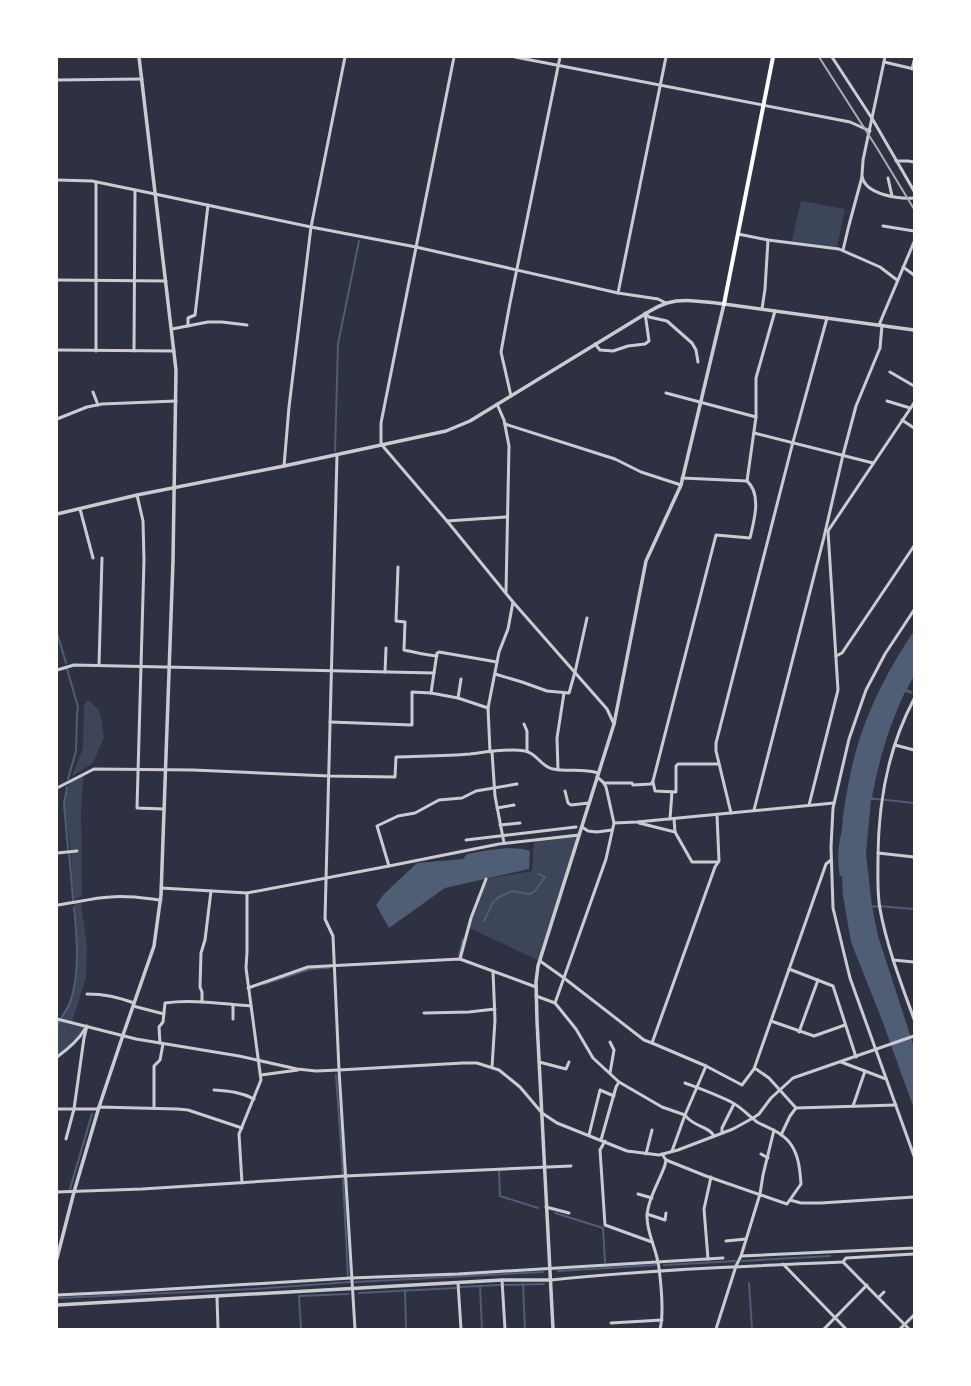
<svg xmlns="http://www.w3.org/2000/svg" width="971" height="1386" font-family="'Source Serif 4',serif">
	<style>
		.green { fill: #3c4559 }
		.water { fill: #4f5d75 }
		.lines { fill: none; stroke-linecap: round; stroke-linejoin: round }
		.stream { stroke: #4f5d75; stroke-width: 2 }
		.minor { stroke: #caccd0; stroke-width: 3 }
		.tertiary { stroke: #caccd0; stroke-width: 3.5 }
		.secondary { stroke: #fff; stroke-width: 4 }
		.rail { stroke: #abadb3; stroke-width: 2 }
	</style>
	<rect width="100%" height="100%" fill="#2d3142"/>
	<g class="green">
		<path d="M801,201L845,209L837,247L792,241Z"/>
		<path d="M88,700L98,709L101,717L104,737L93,763L72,776L83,748L84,705Z"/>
		<path d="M84,774L81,808L82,896L73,900L71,851L64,804L70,781Z"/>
		<path d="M579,835L540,961L469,928L486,879L532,871L534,840Z"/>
		<path d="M81,902L87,948L86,978L72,1022L87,1026L81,1037L57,1057V1021L58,1019L62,1020C65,1011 69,1002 72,993C80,968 77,930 75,903Z"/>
	</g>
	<g class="water">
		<path d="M914,631V676L907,689L913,692L912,694L905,692C889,726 879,760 872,797L878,799V800H871L866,854L872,906L878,936L914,1047V1109L882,1020L851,942L843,896L842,876H840C837,864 838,845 841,834C843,829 842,822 843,816C845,801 848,786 851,771C862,720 885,674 914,631Z"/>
		<path d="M509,848L523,849L530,851L529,869L445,888L389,928L376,905L384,894L417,863L463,859L467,854L489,850Z"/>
	</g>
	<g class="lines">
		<g class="stream">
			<path d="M335,451L338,344L359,241"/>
			<path d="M57,633L66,663"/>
			<path d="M67,669L78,707L77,714L76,751L68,779"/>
			<path d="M67,787L64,804L68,849"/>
			<path d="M877,799L914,803"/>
			<path d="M69,852L73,900"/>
			<path d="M871,907L878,906L914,909"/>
			<path d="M484,921L493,902L499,897L512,891L529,894L534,892L545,877L539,874"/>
			<path d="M459,955L463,939"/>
			<path d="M264,984L311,969L329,968"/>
			<path d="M62,1017C65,1011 69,1006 71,1000C80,970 77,938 74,907"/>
			<path d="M57,1025L59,1022"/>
			<path d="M336,1075L343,1174"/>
			<path d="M499,1170L500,1196L538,1208"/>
			<path d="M343,1179L348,1276"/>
			<path d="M70,1189L92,1114"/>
			<path d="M555,1213L603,1228L605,1262"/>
			<path d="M742,1261L830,1256"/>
			<path d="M664,1265L735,1261"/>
			<path d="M558,1271L656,1265"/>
			<path d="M355,1282L543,1272"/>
			<path d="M749,1283L752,1329"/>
			<path d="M523,1284L525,1329"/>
			<path d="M504,1285L544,1284"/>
			<path d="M480,1286L482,1329"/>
			<path d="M460,1287L500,1285"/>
			<path d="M405,1290L406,1329"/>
			<path d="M359,1293L456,1288"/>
			<path d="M57,1298L254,1289L350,1282"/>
			<path d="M301,1329L299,1296L349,1294"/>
		</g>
		<g class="minor">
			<path d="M454,57L381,423V444L447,521L513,602L607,709L614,724"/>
			<path d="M515,57L850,122L870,131"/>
			<path d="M832,57L873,120L914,191"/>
			<path d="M885,57L863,160C863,165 862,171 862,176C865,195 899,199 914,198"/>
			<path d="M884,62L914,69"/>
			<path d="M912,69L914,61"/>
			<path d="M57,80L142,79"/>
			<path d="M896,161H908L914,162"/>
			<path d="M888,178L892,196"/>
			<path d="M57,180L92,181L155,194L311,227L416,247L618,293L658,299L666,303"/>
			<path d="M883,226L914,231"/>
			<path d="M738,234L768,240L839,249L880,267L897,280"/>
			<path d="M843,250L849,225L862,177"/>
			<path d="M903,267L914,275"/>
			<path d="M57,280L166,281"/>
			<path d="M618,293L666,57"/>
			<path d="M762,309L765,289L768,240"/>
			<path d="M879,325L914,242"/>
			<path d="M188,326V318L195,315L208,205"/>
			<path d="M172,329L208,322H222L247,325"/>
			<path d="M595,344L600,350L613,351L628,346L645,344L649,341L645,313L649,317L667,321L692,343L696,350L698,362"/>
			<path d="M57,350L174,351"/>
			<path d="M96,351V182"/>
			<path d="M134,351L135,190"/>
			<path d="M890,372L914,386"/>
			<path d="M93,392L98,405"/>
			<path d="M666,393L756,417"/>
			<path d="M511,396L501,352L510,303L560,57"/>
			<path d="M887,401L910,408"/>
			<path d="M497,404L504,420L509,446L506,592"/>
			<path d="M57,419L87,407L102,404L176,401"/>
			<path d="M902,420L914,428"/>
			<path d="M505,424L615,459L641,472L681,485"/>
			<path d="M754,433L873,463"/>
			<path d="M337,455L325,919L333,936L339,1070L355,1329"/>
			<path d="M284,466L289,407L311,227L345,57"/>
			<path d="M747,481L756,417V378L775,311"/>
			<path d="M137,495L143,521L144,560L137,808L164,809"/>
			<path d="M80,509L93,558"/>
			<path d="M447,521L506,517"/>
			<path d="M398,567L396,621L405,622L404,650C415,652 425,655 437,656"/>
			<path d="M914,610L885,654L866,690L849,739L833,808L831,847L833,908L850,978L914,1156"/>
			<path d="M836,656L842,653L914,546"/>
			<path d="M99,665L102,558"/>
			<path d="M57,670L74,665L434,673L431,693L458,698L488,708"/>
			<path d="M385,672L386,648"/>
			<path d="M434,673L437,653L439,652L497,662"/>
			<path d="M495,674L522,682L547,691L569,693L575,672L587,618"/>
			<path d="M458,698L461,679"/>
			<path d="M914,699C888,748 878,805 878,860C878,876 877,893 880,909C887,947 901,983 914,1019"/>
			<path d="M330,722L412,725V692L431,693"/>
			<path d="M524,724L527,731V751"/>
			<path d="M895,745L914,750"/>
			<path d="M490,752L488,708L499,652L508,629L513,602"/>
			<path d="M492,752L495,796L504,843"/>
			<path d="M558,770L557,738L564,693"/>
			<path d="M653,782L655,791L676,792V766L678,764H719"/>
			<path d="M604,783H632L633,785L651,784L653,781L716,535L750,538C754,521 762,494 747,481L682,478"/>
			<path d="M57,788L94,769L193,770L329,776L395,777L396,757C420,756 445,756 470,754C487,752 508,748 525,751C537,753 541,767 553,769C568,772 583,768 598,773"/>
			<path d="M565,791L568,803L571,805L589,803"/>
			<path d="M809,805L838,690L828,531L914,403"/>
			<path d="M497,808L514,805"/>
			<path d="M754,810L824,537L843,455L856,406L880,348L882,325"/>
			<path d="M731,813L716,751V743L793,442L827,318"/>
			<path d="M670,819L672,792"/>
			<path d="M674,819L675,832"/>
			<path d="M614,823L637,822L834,803"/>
			<path d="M639,823L675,832L692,862H718"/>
			<path d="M500,825L520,823"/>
			<path d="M582,827L588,831L597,832L612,830"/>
			<path d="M466,840L576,827"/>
			<path d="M57,853L77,851"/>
			<path d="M878,853L914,857"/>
			<path d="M389,866L377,826L398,816L415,813L439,800L462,798L476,791L517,784"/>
			<path d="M161,888L247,893L389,866L499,844L579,835"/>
			<path d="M57,905C75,903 92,898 110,897C127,895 144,898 161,900"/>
			<path d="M460,959L471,918L486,879"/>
			<path d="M893,960L914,962"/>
			<path d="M540,961L564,978L644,1040L652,1043L715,867L719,861L717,815"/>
			<path d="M789,969L833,986L856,1057"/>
			<path d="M248,988L308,967L460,959L536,987"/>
			<path d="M87,994C105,994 117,997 134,1003"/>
			<path d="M536,996L555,1003L576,1029L593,1058L619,1082L662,1107L685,1115L706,1066"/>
			<path d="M202,1002V992L200,987L201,953L205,940L211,891"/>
			<path d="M555,1003L606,859L614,823L606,787L603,782L597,777"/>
			<path d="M133,1006L164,1014"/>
			<path d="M424,1013L469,1012L495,1009"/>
			<path d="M57,1019L136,1039L239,1056L297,1069L316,1071L339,1070L463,1063H477L499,1070L520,1087L542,1113L557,1123L627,1151L659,1155L678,1150L733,1129L753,1118L759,1114L771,1098L793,1078L914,1036"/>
			<path d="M233,1019V1005"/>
			<path d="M771,1021L814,1036L845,1025"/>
			<path d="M799,1032L818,980"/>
			<path d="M610,1042L614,1050L610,1073"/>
			<path d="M160,1043L159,1027L163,1022L165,1003C193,999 222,1004 251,1006"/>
			<path d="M652,1043L706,1066L742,1085L754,1069H756L769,1078L796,1108L896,1105"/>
			<path d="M57,1057C68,1049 78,1041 85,1029"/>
			<path d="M539,1062L566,1069L569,1062"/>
			<path d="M841,1062L886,1079"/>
			<path d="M492,1067L495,1020L493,971"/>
			<path d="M754,1069L826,864L831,860"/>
			<path d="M261,1075L298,1070"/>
			<path d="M214,1090C229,1091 241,1092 254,1099"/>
			<path d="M853,1106L865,1071"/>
			<path d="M154,1108V1066L160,1060L163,1044"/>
			<path d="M57,1109H97L99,1107L177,1109L188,1110L242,1128"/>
			<path d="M685,1115C693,1127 709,1126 714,1136"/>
			<path d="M722,1133V1128L734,1104"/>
			<path d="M589,1135L600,1090L614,1096"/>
			<path d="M781,1135L790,1116L796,1108"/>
			<path d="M66,1139L74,1109L84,1038L87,1026"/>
			<path d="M601,1140L616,1087L619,1082"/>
			<path d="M605,1141L600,1150L605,1225L652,1242"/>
			<path d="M672,1151L685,1115"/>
			<path d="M646,1154L652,1130"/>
			<path d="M761,1154L768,1158"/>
			<path d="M666,1160L706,1176L787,1204L801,1184C800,1171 799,1157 792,1146C784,1133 770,1129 757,1122C749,1116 742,1108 733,1103C718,1095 701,1089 685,1083"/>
			<path d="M242,1183L239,1134L261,1080L246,968L247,952V893"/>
			<path d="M57,1192L142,1189L345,1176L571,1166"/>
			<path d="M638,1194L652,1198"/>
			<path d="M790,1200L801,1203H821L914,1197"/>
			<path d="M546,1207L569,1213"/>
			<path d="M647,1214L665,1220L666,1213"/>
			<path d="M726,1241L746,1239"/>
			<path d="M741,1256L914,1248"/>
			<path d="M708,1259L704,1209L711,1177"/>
			<path d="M843,1262L909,1329"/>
			<path d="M783,1264L846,1329"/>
			<path d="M502,1280L505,1329"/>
			<path d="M551,1280C648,1270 745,1266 843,1262L846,1258L914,1254"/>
			<path d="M458,1283L461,1329"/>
			<path d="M57,1295L120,1292L351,1278L458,1274L723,1258"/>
			<path d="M217,1297L218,1329"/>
			<path d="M879,1297L884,1292"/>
			<path d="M611,1323L662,1320"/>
			<path d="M660,1329C664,1314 661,1284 659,1268C657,1250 647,1234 647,1217C647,1201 660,1180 665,1165L666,1160L662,1154"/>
			<path d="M716,1329L736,1266L741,1256L760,1194L763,1175L774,1130"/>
			<path d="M824,1329L867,1285"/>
			<path d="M900,1329L914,1315"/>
		</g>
		<g class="tertiary">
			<path d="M57,514L137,495L284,466L446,431L470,421L650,311C655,308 661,305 667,303C685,298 705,302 724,304L914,330"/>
			<path d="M57,1258L74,1192L99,1107L123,1035L154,946L161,895L173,561L176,370L139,57"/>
			<path d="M57,1305L502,1280H551"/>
			<path d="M553,1329L537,1021L536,982L538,966L614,724L646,561L681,485L724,304"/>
		</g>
		<path class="secondary" d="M724,304L773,57"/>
		<path class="rail" d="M819,57L877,148L914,209"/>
	</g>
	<rect width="971" height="1386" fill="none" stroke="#ffffff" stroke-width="116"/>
</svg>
